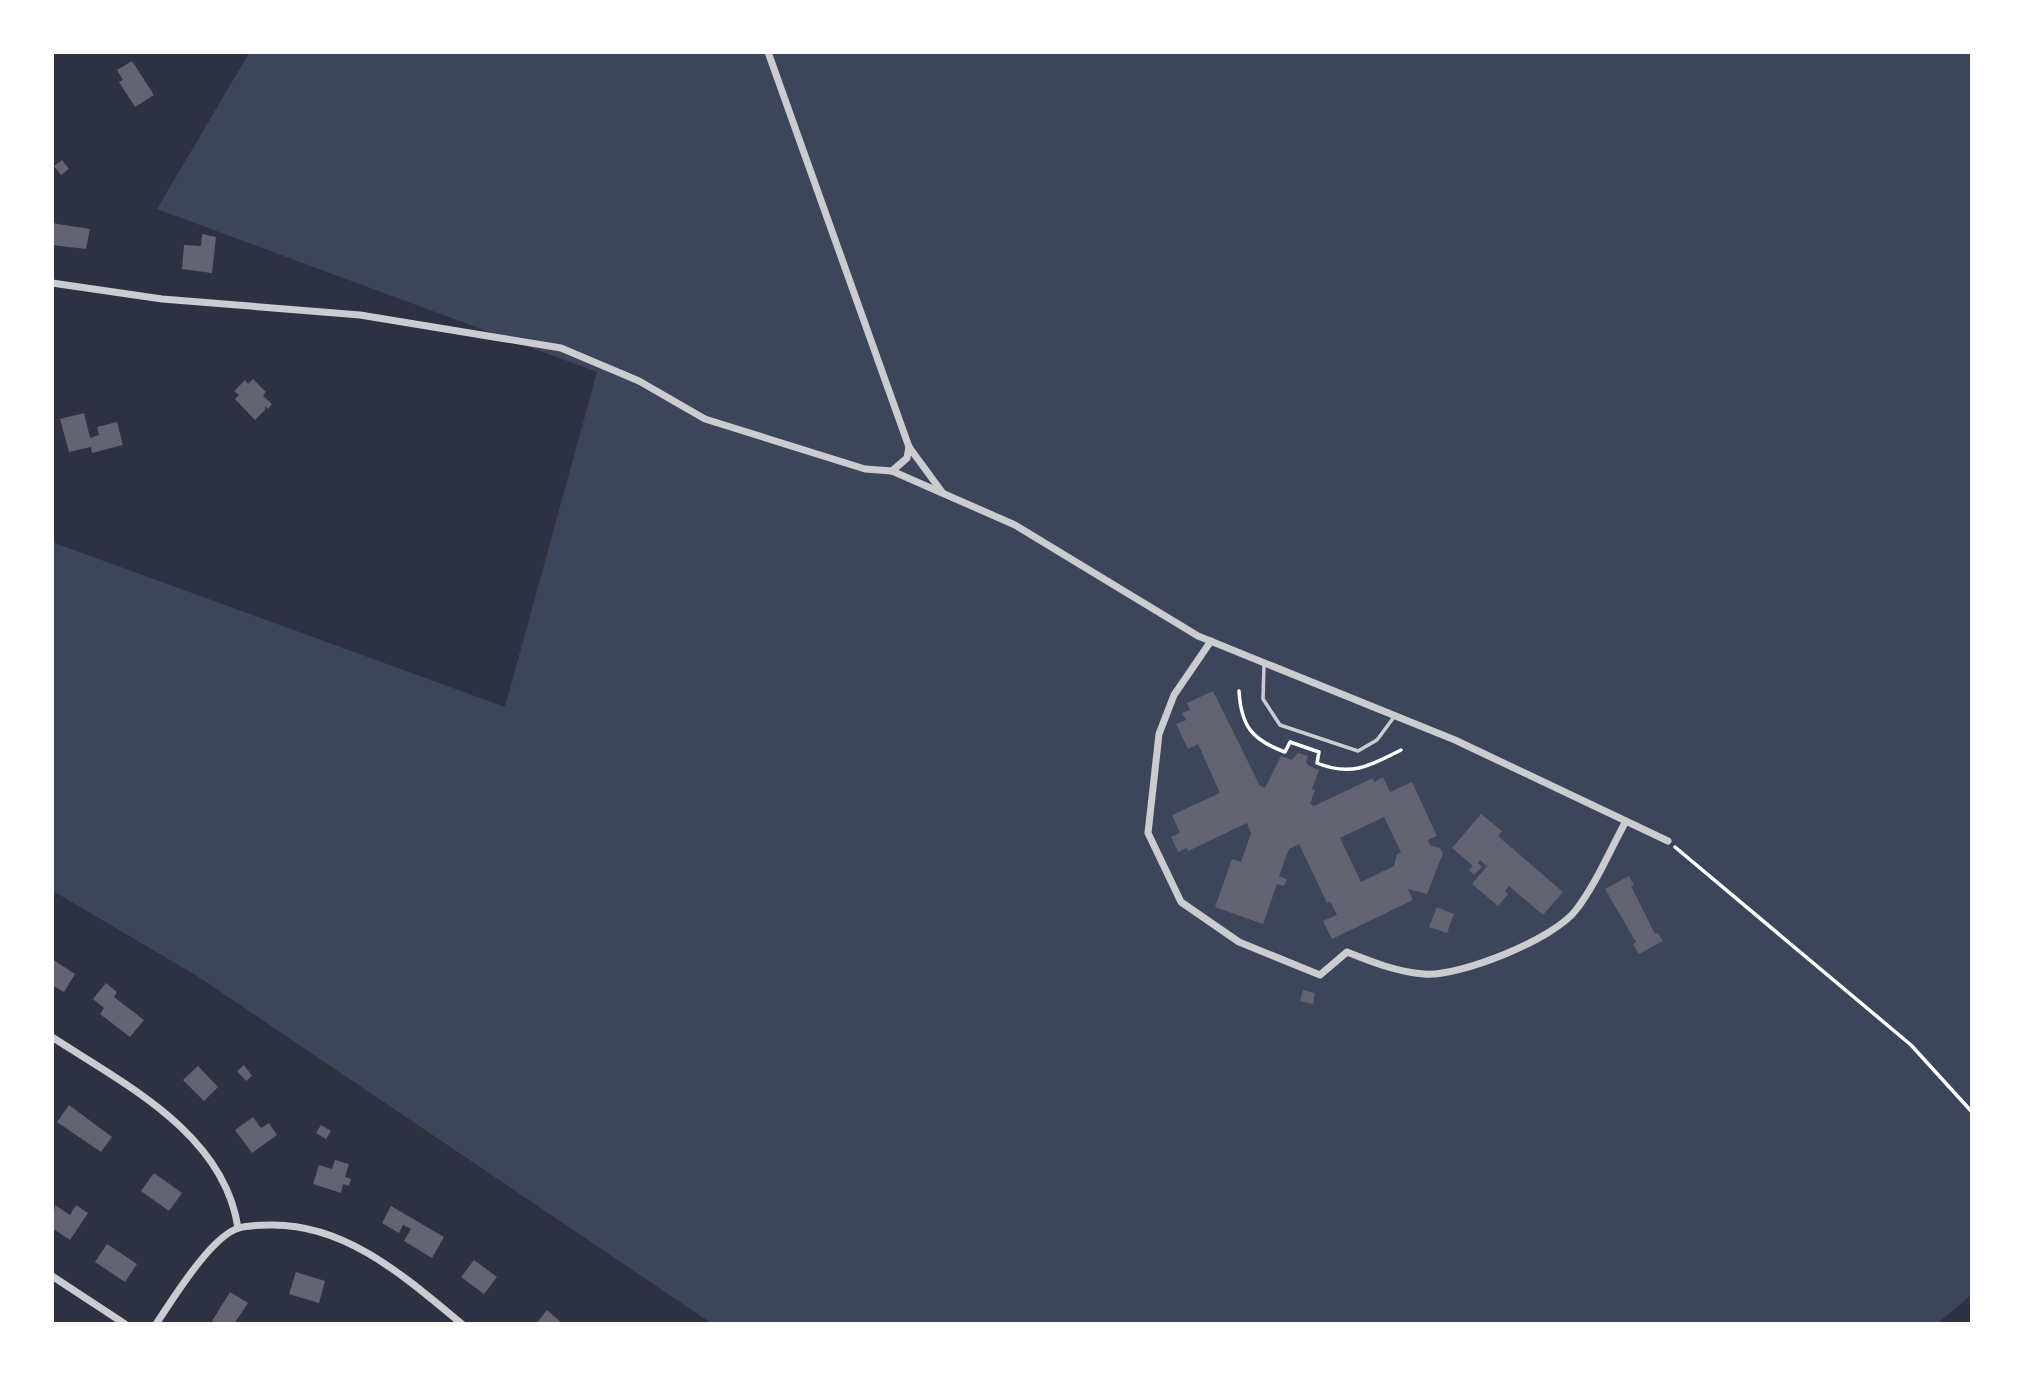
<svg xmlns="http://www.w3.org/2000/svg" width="2024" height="1376" font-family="Figtree,sans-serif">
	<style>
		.green { fill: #3c4559 }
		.building { fill: #626471; fill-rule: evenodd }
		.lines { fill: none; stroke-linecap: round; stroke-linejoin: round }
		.path { stroke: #fff; stroke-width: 3.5 }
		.service { stroke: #caccd0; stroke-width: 3.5 }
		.minor { stroke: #caccd0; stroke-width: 7 }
	</style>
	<rect width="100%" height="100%" fill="#2d3142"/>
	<path class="green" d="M249,53H1971V1295L1937,1324L711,1323L197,976L53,891L52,542L505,707L597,372L157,209Z"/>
	<g class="building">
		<path d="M132,61L154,95L135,107L119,82L123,80L117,70Z"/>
		<path d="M62,160L69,169L61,175L54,166Z"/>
		<path d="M52,223L90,229L86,249L52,245Z"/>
		<path d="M202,234L216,237L212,273L182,269L184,245L201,246Z"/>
		<path d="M253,379L266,392L263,396L272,404L268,409L265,406V410L255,420L235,399L239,395L234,391L245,380L248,384Z"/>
		<path d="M84,413L90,438L99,435L97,427L117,422L123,445L92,453L91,447L69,452L60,419Z"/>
		<path d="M1213,691L1260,786L1265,788L1281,756L1292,760L1298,753L1308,756L1306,762L1309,766L1319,770L1312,789L1315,790L1310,804L1314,806L1373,778L1374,782L1383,777L1390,792L1412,782L1437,836L1428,840L1430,845L1440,848L1443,853L1427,894L1408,889L1413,900L1332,939L1323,921L1337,915L1330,901L1327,903L1299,844L1289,849L1279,876L1287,879L1284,886L1277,884L1263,924L1215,907L1232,859L1241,862L1251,833L1247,823L1188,851L1187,848L1178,852L1171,837L1180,833L1172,815L1220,793L1198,744L1188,749L1176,724L1186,720L1182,713L1190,710L1187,703ZM1384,817L1401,852L1397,854L1394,866L1361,882L1340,838Z"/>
		<path d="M1481,814L1502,831L1498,836L1563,892L1543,915L1509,886L1505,891L1508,894L1498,906L1472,884L1487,866L1480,860L1478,863L1482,867L1474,875L1469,870L1473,866L1452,848Z"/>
		<path d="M1629,876L1634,885L1631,886L1655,934L1658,933L1663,941L1639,954L1633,944L1636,942L1605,889Z"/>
		<path d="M1437,907L1454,914L1447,933L1429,927Z"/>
		<path d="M52,959L75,974L64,992L52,985Z"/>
		<path d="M106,983L117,992L114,997L144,1020L130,1037L100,1014L104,1008L93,999Z"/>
		<path d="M1303,990L1315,993L1313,1004L1300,1001Z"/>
		<path d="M244,1065L252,1076L246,1081L237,1071Z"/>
		<path d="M198,1066L218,1087L204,1101L183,1080Z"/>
		<path d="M69,1105L112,1137L101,1152L57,1122Z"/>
		<path d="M253,1117L261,1128L269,1123L277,1135L252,1153L235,1130Z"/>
		<path d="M321,1125L331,1131L326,1139L316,1133Z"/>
		<path d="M335,1160L349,1164L345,1177L351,1179L349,1186L343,1184L341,1193L313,1184L319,1165L332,1169Z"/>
		<path d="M154,1173L182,1193L169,1211L141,1191Z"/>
		<path d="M55,1205L70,1215L76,1205L88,1213L70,1240L52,1228Z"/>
		<path d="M391,1206L444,1237L432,1258L404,1241L411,1229L403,1225L399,1233L382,1223Z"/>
		<path d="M107,1244L137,1264L125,1282L95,1262Z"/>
		<path d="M474,1260L497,1277L484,1294L461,1277Z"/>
		<path d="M296,1272L325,1281L319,1303L289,1294Z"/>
		<path d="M230,1292L248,1303L234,1324H216L212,1321Z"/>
		<path d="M547,1310L563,1324H536Z"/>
	</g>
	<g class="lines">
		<g class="path">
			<path d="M1239,691C1241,726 1252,740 1285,752L1290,742L1319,752L1317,763C1350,777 1370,766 1401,750"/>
			<path d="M1675,847L1911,1045L1972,1112"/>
		</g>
		<path class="service" d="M1264,665L1263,699L1280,725L1358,751L1377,740L1394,717"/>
		<g class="minor">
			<path d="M768,52L909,447L942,492"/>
			<path d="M52,283L162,299L360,315L561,348L639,381L705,419L865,469L892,471L1015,525L1198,636L1455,740L1668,841"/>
			<path d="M892,471L907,458L909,447"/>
			<path d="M1211,641L1174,695L1159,734L1148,833L1181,902L1239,942L1320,975L1347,952C1372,962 1397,972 1424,974C1460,977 1554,939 1576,910C1596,884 1610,850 1626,821"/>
			<path d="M52,1037C124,1084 224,1133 238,1228"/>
			<path d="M52,1276L125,1324"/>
			<path d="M156,1324C173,1299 211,1236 239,1228C248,1225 261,1225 271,1225C347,1224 406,1278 462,1324"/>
		</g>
	</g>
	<rect width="2024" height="1376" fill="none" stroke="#ffffff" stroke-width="108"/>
</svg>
